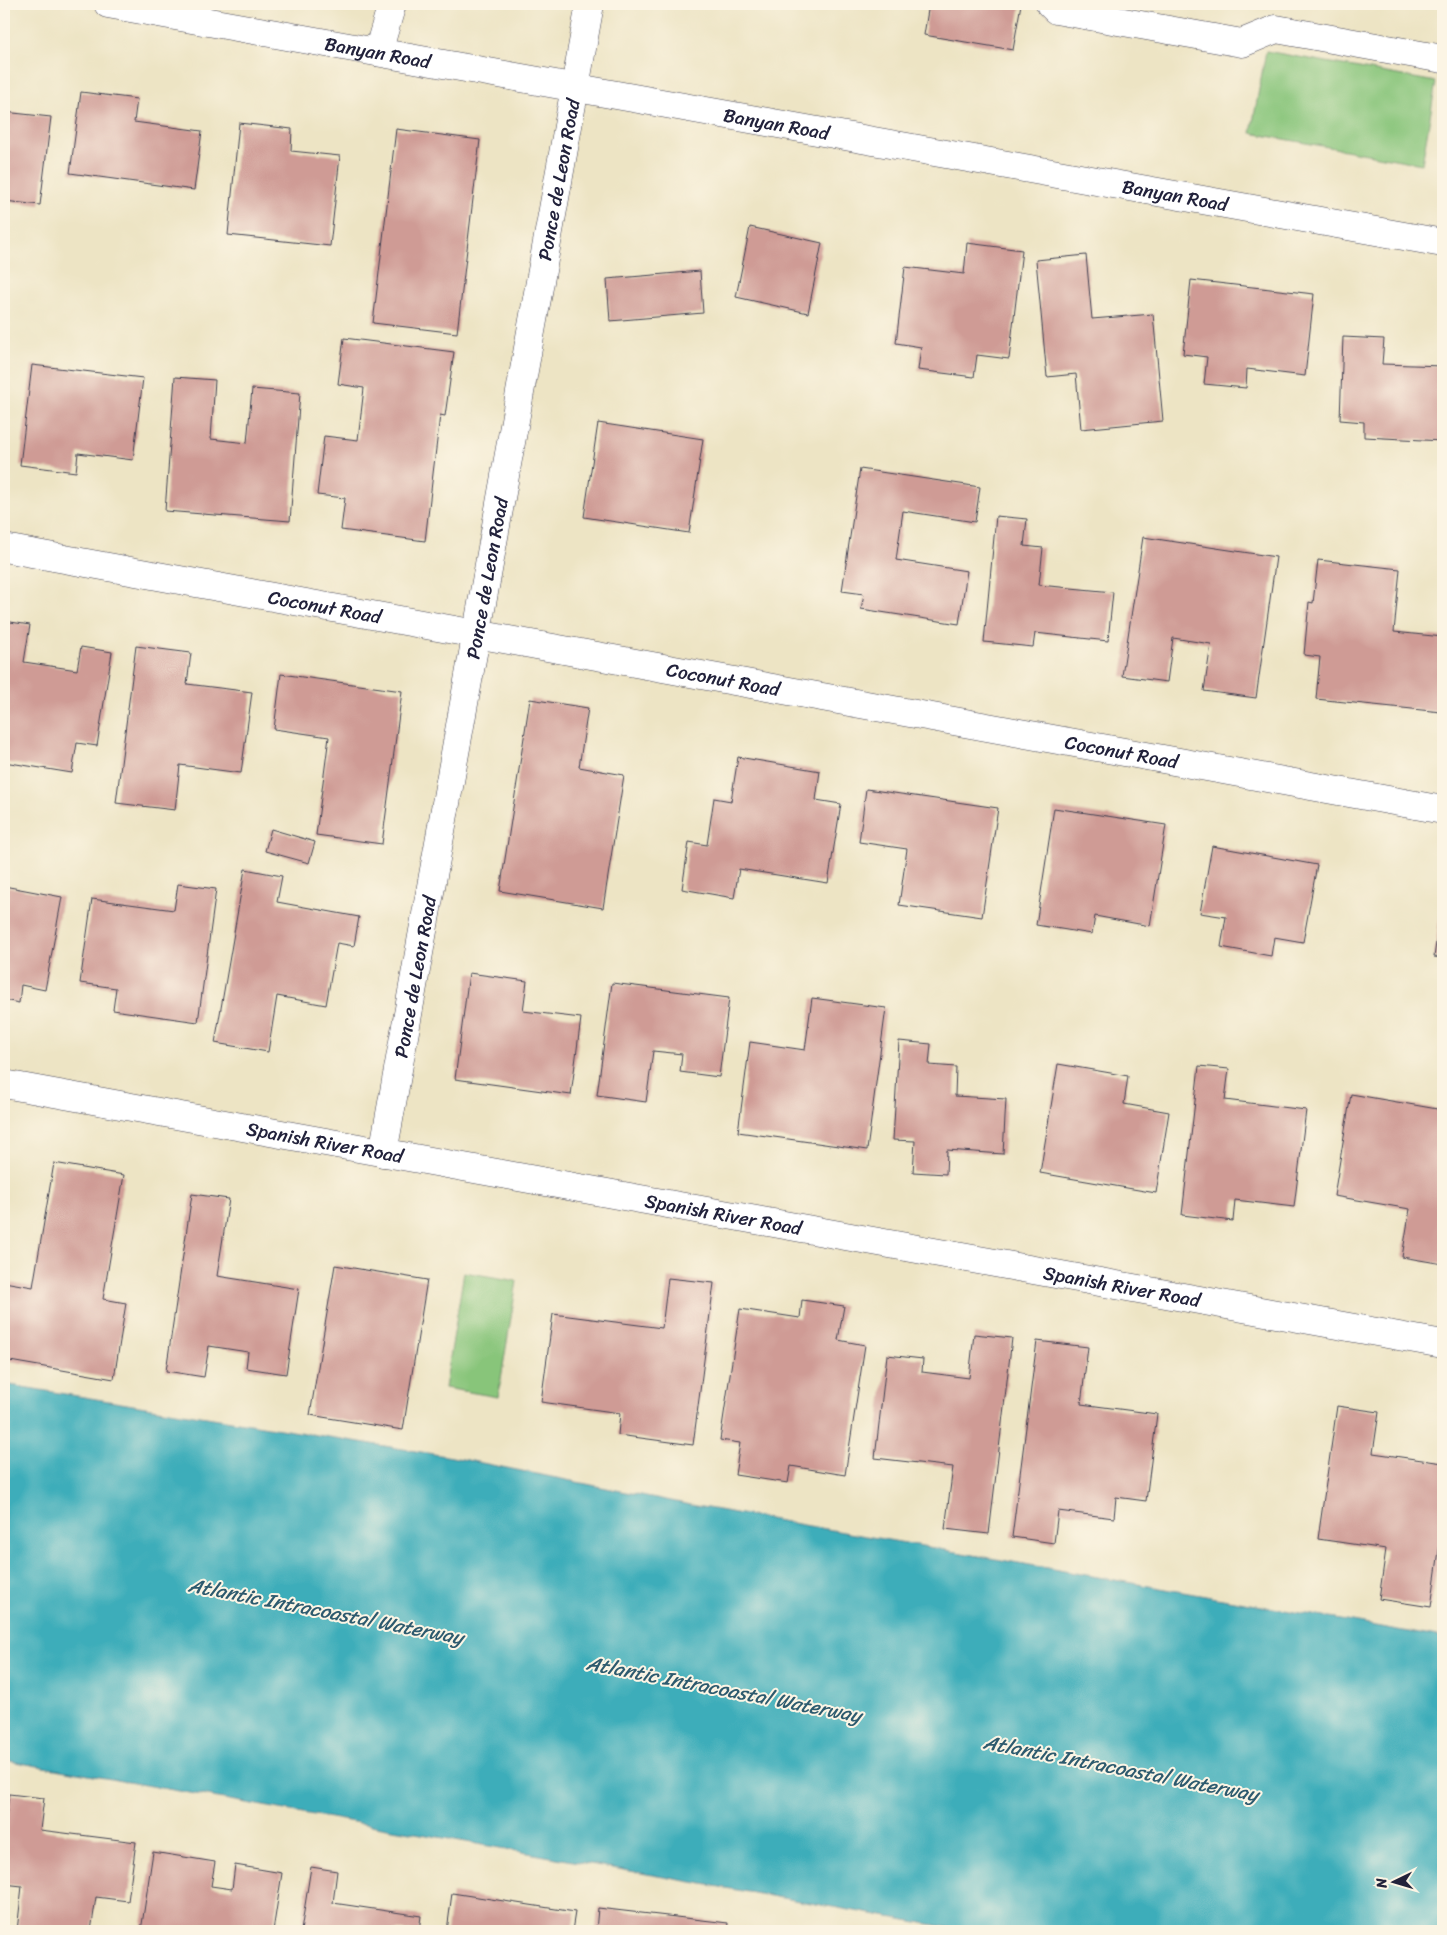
<svg xmlns="http://www.w3.org/2000/svg" width="1447" height="1935" font-family="Sriracha,sans-serif">
	<style>
		.green { fill: #88c57a; stroke: #55745a }
		.water { fill: #3dadba; stroke: #30687a }
		.building { fill: #cf9b95 }
		.lines { fill: none; stroke-linecap: round; stroke-linejoin: round }
		.minor-casing { stroke: #403f50; stroke-width: 29 }
		.minor { stroke: #fff; stroke-width: 28 }
		.labels { text-anchor: middle; stroke-width: 4; stroke-linejoin: round; paint-order: stroke }
		.street-label { font-size: 19px; fill: #22223b; stroke: #fcf5e5 }
		.water-label { font-size: 20px; font-style: italic; fill: #2d5a6e; stroke: #fcf5e5 }
	</style>
	<rect width="100%" height="100%" fill="#fcf5e5"/>
	<filter id="ink" filterUnits="userSpaceOnUse"><feTurbulence type="fractalNoise" baseFrequency=".02" numOctaves="2"/><feDisplacementMap in="SourceGraphic" scale="10" xChannelSelector="R" yChannelSelector="G"/><feConvolveMatrix kernelMatrix="1 2 1 2 8 2 1 2 1" color-interpolation-filters="sRGB"/></filter>
	<filter id="wash" filterUnits="userSpaceOnUse"><feTurbulence type="fractalNoise" baseFrequency=".0096" numOctaves="4" result="noise"/><feDisplacementMap in="SourceGraphic" scale="20" xChannelSelector="R" yChannelSelector="G"/><feGaussianBlur stdDeviation="1.12" result="paint"/><feColorMatrix in="noise" values="0 0 0 0 0 0 0 0 0 0 0 0 0 0 0 0 0 1.4 0 .05"/><feComposite in="paint" operator="in"/></filter>
	<g filter="url(#wash)">
		<rect width="100%" height="100%" fill="#ede4c4"/>
		<g class="green">
			<path d="M1266,51L1436,82L1422,164L1251,133Z"/>
			<path d="M464,1272L517,1281L498,1397L445,1388Z"/>
		</g>
		<path class="water" d="M4,1384L452,1457L696,1506L1443,1638V1931H968L4,1760Z"/>
		<g id="blocks">
			<g class="building">
				<path d="M929,4H1021L1013,50L924,35Z"/>
				<path d="M81,92L137,99L134,122L202,131L194,190L70,173Z"/>
				<path d="M4,112L51,117L40,205L4,201Z"/>
				<path d="M239,123L292,129L291,151L340,156L330,246L228,235Z"/>
				<path d="M396,129L480,140L457,333L373,323Z"/>
				<path d="M750,227L822,243L808,313L736,297Z"/>
				<path d="M967,243L1022,250L1009,359L977,355L974,377L918,370L921,347L896,343L905,267L964,274Z"/>
				<path d="M1086,255L1092,319L1153,314L1163,421L1081,429L1076,374L1047,377L1036,260Z"/>
				<path d="M700,271L703,313L610,321L607,279Z"/>
				<path d="M1191,280L1314,294L1305,376L1247,369L1246,388L1204,384L1207,357L1183,354Z"/>
				<path d="M1343,337L1384,339L1382,364L1443,366V441L1364,437V422L1340,420Z"/>
				<path d="M344,338L454,352L445,416L440,415L425,541L341,530L345,498L317,495L324,436L358,440L364,388L338,384Z"/>
				<path d="M32,365L143,378L133,460L78,453L76,472L20,465Z"/>
				<path d="M175,377L215,380L211,439L247,443L252,389L300,393L290,521L165,511Z"/>
				<path d="M598,423L703,439L689,533L584,517Z"/>
				<path d="M860,469L980,487L975,522L903,511L896,560L967,571L959,624L861,609L864,594L842,591Z"/>
				<path d="M996,516L1027,519L1024,546L1043,548L1039,585L1113,592L1108,641L1035,633L1033,647L984,642Z"/>
				<path d="M1143,537L1276,557L1256,698L1204,691L1211,644L1173,638L1167,682L1122,676Z"/>
				<path d="M1318,560L1400,569L1394,632L1443,637V693L1441,712L1316,699L1320,657L1304,655L1309,602L1313,603Z"/>
				<path d="M4,621L30,625L24,662L77,670L81,647L112,652L97,746L77,743L72,773L4,762Z"/>
				<path d="M136,646L191,653L187,684L252,692L241,773L180,765L175,810L116,803Z"/>
				<path d="M281,674L402,691L382,844L316,835L329,737L274,729Z"/>
				<path d="M530,699L588,708L579,767L624,775L603,908L500,891Z"/>
				<path d="M738,757L820,771L816,800L841,804L828,883L739,869L734,898L682,889L689,842L707,845L714,798L731,801Z"/>
				<path d="M866,789L998,808L982,917L899,905L907,849L859,842Z"/>
				<path d="M1054,808L1166,825L1150,926L1095,916L1092,934L1036,925Z"/>
				<path d="M271,829L315,842L309,863L265,851Z"/>
				<path d="M1212,846L1317,865L1303,942L1274,937L1271,956L1221,947L1226,917L1200,913Z"/>
				<path d="M245,869L282,876L277,902L359,917L354,946L337,943L326,1005L277,996L268,1052L215,1043Z"/>
				<path d="M178,884L216,889L198,1022L113,1010L116,988L80,983L92,899L174,910Z"/>
				<path d="M4,886L62,897L45,990L21,985L19,1003L4,1000Z"/>
				<path d="M1442,900H1443V958L1434,957Z"/>
				<path d="M469,973L527,981L523,1011L581,1018L571,1095L455,1079Z"/>
				<path d="M612,983L729,998L719,1077L680,1072L682,1054L653,1051L646,1102L597,1095Z"/>
				<path d="M812,998L886,1008L867,1150L738,1132L750,1042L805,1050Z"/>
				<path d="M899,1041L931,1044L929,1065L956,1067L955,1096L1006,1099L1003,1154L947,1150L946,1174L913,1172L915,1141L893,1140Z"/>
				<path d="M1058,1064L1128,1076L1124,1104L1169,1112L1156,1193L1040,1173Z"/>
				<path d="M1199,1066L1229,1069L1225,1100L1306,1110L1294,1207L1235,1200L1233,1221L1182,1215Z"/>
				<path d="M1351,1094L1443,1110V1264L1402,1257L1410,1209L1334,1196Z"/>
				<path d="M54,1163L124,1175L103,1299L126,1303L114,1379L4,1360V1282L33,1287Z"/>
				<path d="M192,1194L229,1199L217,1276L299,1289L286,1374L246,1368L248,1352L209,1346L204,1377L166,1371Z"/>
				<path d="M335,1265L427,1280L403,1430L310,1415Z"/>
				<path d="M668,1278L714,1283L693,1445L618,1435L620,1413L541,1402L553,1314L662,1328Z"/>
				<path d="M802,1300L844,1306L838,1340L865,1345L845,1475L791,1466L788,1483L735,1475L740,1443L720,1440L740,1309L800,1318Z"/>
				<path d="M974,1334L1012,1338L989,1534L945,1529L953,1467L875,1458L887,1355L923,1359L922,1372L969,1378Z"/>
				<path d="M1037,1341L1088,1347L1081,1404L1157,1414L1146,1501L1116,1497L1114,1518L1058,1511L1054,1543L1012,1537Z"/>
				<path d="M1337,1406L1379,1412L1373,1453L1443,1463V1522L1431,1607L1379,1599L1386,1549L1318,1539Z"/>
				<path d="M9,1794L44,1798L40,1830L136,1842L128,1901L96,1897L91,1931H17L22,1886L4,1884V1833Z"/>
				<path d="M153,1852L215,1862L211,1886L232,1889L235,1865L282,1873L273,1931H141Z"/>
				<path d="M311,1867L337,1871L333,1903L421,1916L419,1931H301Z"/>
				<path d="M452,1893L575,1912L572,1931H447Z"/>
				<path d="M598,1908L728,1923L727,1931H596Z"/>
			</g>
		</g>
	</g>
	<g filter="url(#ink)">
		<use href="#blocks" fill-opacity="0" stroke="#403f50" stroke-width="1"/>
		<g class="lines">
			<defs>
				<g id="minor">
					<path id="s1" d="M108,4L1443,243"/>
					<path d="M1050,4L1056,10L1242,43L1276,29L1443,59"/>
					<path d="M378,52L392,4"/>
					<path id="s2" d="M4,548L1443,810"/>
					<path id="s3" d="M4,1084L1443,1344"/>
					<path id="s4" d="M383,1153L590,4"/>
				</g>
			</defs>
			<use href="#minor" class="minor-casing"/>
			<use href="#minor" class="minor"/>
		</g>
	</g>
	<g class="labels">
		<g class="street-label">
			<text dy="7" stroke="none"><textPath href="#s1" startOffset="274">Banyan Road</textPath></text>
			<text dy="7" stroke="none"><textPath href="#s1" startOffset="679">Banyan Road</textPath></text>
			<text dy="7" stroke="none"><textPath href="#s4" startOffset="989">Ponce de Leon Road</textPath></text>
			<text dy="7" stroke="none"><textPath href="#s1" startOffset="1084">Banyan Road</textPath></text>
			<text dy="7" stroke="none"><textPath href="#s4" startOffset="584">Ponce de Leon Road</textPath></text>
			<text dy="7" stroke="none"><textPath href="#s2" startOffset="326">Coconut Road</textPath></text>
			<text dy="7" stroke="none"><textPath href="#s2" startOffset="731">Coconut Road</textPath></text>
			<text dy="7" stroke="none"><textPath href="#s2" startOffset="1136">Coconut Road</textPath></text>
			<text dy="7" stroke="none"><textPath href="#s4" startOffset="179">Ponce de Leon Road</textPath></text>
			<text dy="7" stroke="none"><textPath href="#s3" startOffset="326">Spanish River Road</textPath></text>
			<text dy="7" stroke="none"><textPath href="#s3" startOffset="731">Spanish River Road</textPath></text>
			<text dy="7" stroke="none"><textPath href="#s3" startOffset="1136">Spanish River Road</textPath></text>
		</g>
		<g class="water-label">
			<text transform="translate(326 1611) rotate(11)" y="7">Atlantic Intracoastal Waterway</text>
			<text transform="translate(724 1689) rotate(11)" y="7">Atlantic Intracoastal Waterway</text>
			<text transform="translate(1121 1768) rotate(11)" y="7">Atlantic Intracoastal Waterway</text>
		</g>
	</g>
	<rect width="1447" height="1935" fill="none" stroke="#fcf5e5" stroke-width="20"/>
	<g transform="translate(1394 1882) rotate(265)" stroke="#fcf5e5" stroke-width="4" paint-order="stroke">
	<path d="M0-4L9 19L0 12L-9 19Z" fill="#22223b"/>
	<text y="-8" font-size="14" font-weight="bold" text-anchor="middle" fill="#22223b">N</text>
	</g>
</svg>
